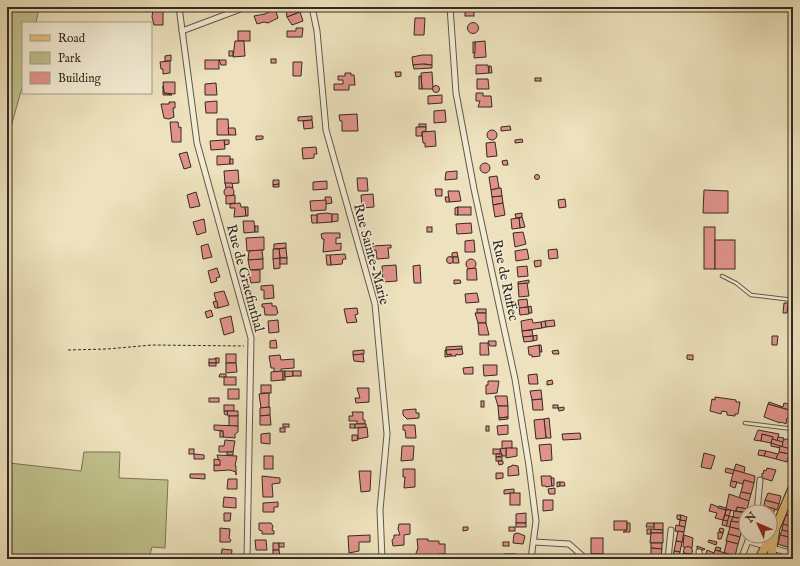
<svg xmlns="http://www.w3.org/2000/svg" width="800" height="566" font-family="'IM FELL English',serif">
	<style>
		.green { fill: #c0c18c; stroke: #7a7656 }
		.building { fill: #e1938b; stroke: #342a20 }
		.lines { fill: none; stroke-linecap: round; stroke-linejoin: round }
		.service-casing { stroke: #625847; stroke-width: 4.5 }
		.minor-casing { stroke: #625847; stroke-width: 7 }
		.primary-casing { stroke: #342a20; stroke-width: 10 }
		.path { stroke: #342a20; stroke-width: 1; stroke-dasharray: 3 2; stroke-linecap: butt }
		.service { stroke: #f3ecd4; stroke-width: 2.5 }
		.minor { stroke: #f3ecd4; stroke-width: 5 }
		.primary { stroke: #e6c17e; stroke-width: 8 }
		.labels { text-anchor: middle; stroke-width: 3; stroke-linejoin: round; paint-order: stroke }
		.street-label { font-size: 14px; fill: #342a20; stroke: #f3ecd4 }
	</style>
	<rect width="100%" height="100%" fill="#ede2bd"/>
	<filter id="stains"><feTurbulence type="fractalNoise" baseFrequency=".005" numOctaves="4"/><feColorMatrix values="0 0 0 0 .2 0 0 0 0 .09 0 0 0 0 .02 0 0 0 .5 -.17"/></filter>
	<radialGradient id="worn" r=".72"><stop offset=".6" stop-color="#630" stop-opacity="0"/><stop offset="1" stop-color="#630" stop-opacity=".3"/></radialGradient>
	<g class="green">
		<path d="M7,7H39L36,23H23V84L7,141Z"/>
		<path d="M84,452H120L119,478L168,480L165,548L152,547L149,559H7V484L9,463L81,471Z"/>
	</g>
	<g class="building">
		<path d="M190,7H206L193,12Z"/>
		<path d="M298,7L300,12L287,17L286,8Z"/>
		<path d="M415,7H424V10L415,9Z"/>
		<rect x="465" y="7" width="9" height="9"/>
		<path d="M153,9H163V25H154L152,17Z"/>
		<path d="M275,9L278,18L268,23L264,22L257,24L254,16L265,14Z"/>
		<path d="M300,12L303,21L292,25L287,17Z"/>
		<path d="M415,18H425L424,35H414Z"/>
		<circle cx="473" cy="28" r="5.5"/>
		<path d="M296,28H303L302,37H287V31H296Z"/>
		<rect x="238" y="31" width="12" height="10"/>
		<path d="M235,41H244L245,56L233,57Z"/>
		<path d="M485,41L486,57L474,58L475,42Z"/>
		<rect x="473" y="42" width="2" height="11"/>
		<rect x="229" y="51" width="4" height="5"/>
		<path d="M171,55V61H165V56Z"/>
		<path d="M422,55H432V65H427V64L413,65L412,57Z"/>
		<rect x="271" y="59" width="5" height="4"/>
		<rect x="205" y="60" width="14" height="9"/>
		<path d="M219,60H226V65H221Z"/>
		<path d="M170,61V73L163,74V69H161L160,62Z"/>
		<path d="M293,62H302L301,76H293Z"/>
		<path d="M422,64L432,65V68L414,69L413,65Z"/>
		<path d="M476,65H488L489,73L476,74Z"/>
		<path d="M489,66H491L492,73H489Z"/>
		<path d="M395,72H401V76L396,77Z"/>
		<path d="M432,72L433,89H422L421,73Z"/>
		<path d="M345,73H351V75H354L355,85H349V90H334V84H343V80H338V76H345Z"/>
		<path d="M419,76H421L422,89H419Z"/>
		<rect x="535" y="78" width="6" height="3"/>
		<path d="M477,79H488L489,89H477Z"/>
		<path d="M163,82H175V94L164,93Z"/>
		<path d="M216,83L217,95H205V84Z"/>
		<circle cx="436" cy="89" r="3.5"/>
		<path d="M163,86L164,93L172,95H163Z"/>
		<path d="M476,93H483V96H491L492,107H478L480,101H476Z"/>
		<path d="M442,95V103L428,104V96Z"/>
		<path d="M217,101V113H206L205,102Z"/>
		<path d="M169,102H175V108H173L174,117L169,119L164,118L161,104H169Z"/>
		<path d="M445,110L446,122L434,123V111Z"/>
		<path d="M357,114L358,131H342V121H340L339,115Z"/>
		<path d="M312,116V120L298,121V117Z"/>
		<path d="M217,119H228L229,135H217Z"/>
		<path d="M312,120L313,128L304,129L303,121Z"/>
		<path d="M170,122H178L179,128L181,127V142H172Z"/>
		<rect x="419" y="124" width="7" height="3"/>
		<path d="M510,126L511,130L501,131V127Z"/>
		<path d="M416,127H426V131L422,132V136H416Z"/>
		<path d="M228,128H235L236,135H229Z"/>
		<circle cx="492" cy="135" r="5"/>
		<path d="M435,131L436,146L425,147V143H423L422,132Z"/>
		<path d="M256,136H263V139L256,140Z"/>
		<path d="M522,139L523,142L515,143V140Z"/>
		<path d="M224,140H229V144L225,145Z"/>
		<path d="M224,140L225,149L211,150L210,141Z"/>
		<path d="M495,142L497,156L487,157L486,143Z"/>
		<path d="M316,147L317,154H314V158L303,159L302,148Z"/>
		<path d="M187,152L191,167L184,169L179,154Z"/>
		<path d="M217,156H230V164L217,165Z"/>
		<rect x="230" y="159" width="3" height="5"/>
		<path d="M507,160L508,165H503L502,161Z"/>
		<circle cx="485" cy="168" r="5"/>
		<path d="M238,170L239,183L225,184L224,171Z"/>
		<path d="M457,171V179L445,180L446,172Z"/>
		<circle cx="537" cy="177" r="2.5"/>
		<path d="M497,176L499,188L491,190L489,177Z"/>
		<path d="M357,178H367L368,191H358Z"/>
		<path d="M273,180H279V184L273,185Z"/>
		<path d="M327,181V189L313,190V182Z"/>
		<path d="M225,183H232L233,188H226Z"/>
		<path d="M279,184V187H273V185Z"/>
		<circle cx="229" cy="192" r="5"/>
		<path d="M499,188H501L502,196L492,197L491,190Z"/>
		<path d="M435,189H442V196H436Z"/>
		<path d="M704,190L728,191V213H703Z"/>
		<path d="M448,191H459L461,201L449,202Z"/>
		<path d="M196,192L200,206L190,208L187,195Z"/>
		<path d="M373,194L374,207L362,208L361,195Z"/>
		<path d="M235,195V203L226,204V196Z"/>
		<path d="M502,196L503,203L493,205L492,197Z"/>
		<path d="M325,197H331L332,203L326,204Z"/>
		<path d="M445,197H449V202H446Z"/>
		<path d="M565,199L566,207L559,208L558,200Z"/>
		<path d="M326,200V210L311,211L310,201Z"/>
		<path d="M240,203L241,207H245L246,216L234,217L235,208H230V204Z"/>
		<path d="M503,203L505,215L495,217L493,205Z"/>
		<path d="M245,207H248V216H246Z"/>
		<path d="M458,207V215H455V208Z"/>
		<rect x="458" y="207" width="13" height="8"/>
		<path d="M327,213L332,214V222L317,223V214Z"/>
		<path d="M522,213V217L516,218L515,214Z"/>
		<path d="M332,214H338V221L332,222Z"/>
		<path d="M311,215H317V223H312Z"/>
		<path d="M522,217L525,227L520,228L519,218Z"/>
		<path d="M519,218L520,228L512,229L511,219Z"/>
		<path d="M204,219L206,232L197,235L193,222Z"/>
		<path d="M243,221H254L255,232L244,233Z"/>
		<path d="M471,223L472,233L457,234L456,224Z"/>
		<rect x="255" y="226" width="3" height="6"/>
		<rect x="427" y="227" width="5" height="5"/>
		<rect x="704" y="227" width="11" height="42"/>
		<path d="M523,232L526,244L515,247L513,233Z"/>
		<path d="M324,233H340V238H336V244L341,243V250L323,252L324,239H322L321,234Z"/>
		<path d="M264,237V250L247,251L246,238Z"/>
		<path d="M474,240L475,252H465V241Z"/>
		<rect x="715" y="240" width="20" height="29"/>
		<path d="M286,243V248L274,249V244Z"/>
		<path d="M208,244L212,257L203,259L201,246Z"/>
		<path d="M391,245V248H388L389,258L377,259L376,250L371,251V246Z"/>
		<path d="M286,248L287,258H280L279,249Z"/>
		<path d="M273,249H279L280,258L273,259Z"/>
		<path d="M527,249L529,259L516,261L515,251Z"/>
		<path d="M557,249L558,258L549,259L548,250Z"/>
		<path d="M262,250L263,259L248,260L249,251Z"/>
		<path d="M457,252L458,257H452V253Z"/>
		<path d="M345,254L346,259H343L342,264L331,265L330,255Z"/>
		<path d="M326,255H330L331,265H327Z"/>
		<circle cx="450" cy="260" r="3.5"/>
		<path d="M453,257H458L459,263H453Z"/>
		<path d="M280,258V268L274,269L273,259Z"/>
		<rect x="280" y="258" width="7" height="6"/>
		<path d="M263,259V269L250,270L248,260Z"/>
		<circle cx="471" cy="264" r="5"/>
		<path d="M541,260V266L535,267L534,261Z"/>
		<path d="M396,265L397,281L383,282L382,266Z"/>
		<path d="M420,265L421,283H414L413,266Z"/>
		<path d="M527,266L528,276L518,277L517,267Z"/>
		<path d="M217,268L220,277L216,278L217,281L211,283L208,271Z"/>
		<path d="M476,268L477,280H467V269Z"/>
		<path d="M248,270H260V282L251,283Z"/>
		<path d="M454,280H460L461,283L454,284Z"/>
		<path d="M529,280V283L518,284V282Z"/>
		<path d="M527,283L529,296L519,297L518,284Z"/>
		<path d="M273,285L274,298L264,299V290H261V286Z"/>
		<path d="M224,291L229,305L218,308L214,293Z"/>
		<path d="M477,293L479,302L466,303L465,294Z"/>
		<path d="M527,299L528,307L519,308L518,300Z"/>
		<path d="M217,301L218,308H215L213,302Z"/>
		<path d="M272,303V306H276L278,313L276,315H265L264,307H262V304Z"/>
		<path d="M784,303H788L787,313H783Z"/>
		<path d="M531,306L532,313H529L528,307Z"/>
		<path d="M528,307L529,314L520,315L519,308Z"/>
		<path d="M357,308L358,314L355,315L357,322L347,323L344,309Z"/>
		<rect x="477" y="309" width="9" height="4"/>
		<path d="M211,310L213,316L207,318L205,312Z"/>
		<path d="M475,313H486V323H478Z"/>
		<path d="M231,316L234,332L224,335L220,319Z"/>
		<path d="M532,319L533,323L541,322L542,328L522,331L521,321Z"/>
		<path d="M278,320L279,332L269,333L268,321Z"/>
		<path d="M554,320L555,326L546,327L545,321Z"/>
		<path d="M545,321L546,327L542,328L541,322Z"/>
		<path d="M478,323H486L489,335H479Z"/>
		<path d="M532,330L533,336L523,337L522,331Z"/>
		<path d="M537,335V340L533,341V336Z"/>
		<path d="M533,336V341L524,342L523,337Z"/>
		<path d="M772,336H778L777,345H772Z"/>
		<path d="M276,340L277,348H270V341Z"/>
		<path d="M488,341H496V346H490Z"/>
		<path d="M480,343H488L489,355H480Z"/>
		<path d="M539,345L540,356L532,357V355H529L528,347Z"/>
		<path d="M539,345H541L542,352H540Z"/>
		<path d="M462,346V349L446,350V347Z"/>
		<path d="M462,349L463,354L459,355L456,354V356H451V354L447,355L446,350Z"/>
		<path d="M364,350V354L353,355V351Z"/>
		<path d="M445,350H446L447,355L451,354V356L445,357Z"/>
		<path d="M558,350L559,354H553L552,351Z"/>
		<rect x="226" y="354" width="10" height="9"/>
		<path d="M363,354L364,362L354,361L353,355Z"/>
		<path d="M280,355L281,360L294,359V368L281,369V372H274V368H271L269,356Z"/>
		<path d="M687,355H693V360L687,359Z"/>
		<path d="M215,358H219V363H216Z"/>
		<rect x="209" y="359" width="7" height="4"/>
		<rect x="209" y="363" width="7" height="3"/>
		<path d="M226,363H236L237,372L226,373Z"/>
		<path d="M483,365H497V375L484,376Z"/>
		<path d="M473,367V374H464L463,368Z"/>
		<path d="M283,371V380L271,381V372Z"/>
		<rect x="283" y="371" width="2" height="9"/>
		<path d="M285,371H293V376L285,377Z"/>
		<rect x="293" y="371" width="8" height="5"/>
		<path d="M220,374H226V377H219Z"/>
		<path d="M537,374L538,384H529L528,375Z"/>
		<rect x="224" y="377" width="12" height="8"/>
		<path d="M552,380L553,384L547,385V381Z"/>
		<path d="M488,381H499L497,393L486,394V385H488Z"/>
		<rect x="261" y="385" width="10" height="8"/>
		<path d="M357,388H369V402L356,403L355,398H360Z"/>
		<rect x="228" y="389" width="11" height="10"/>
		<path d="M541,390L542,399L532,400L530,391Z"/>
		<path d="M269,393V407L261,408L259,394Z"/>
		<path d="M495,396H507L508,406H498Z"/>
		<path d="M715,397L736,400V402H740L738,414H735V416L727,415V412L722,411L721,414L710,411L712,399L715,400Z"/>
		<rect x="209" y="398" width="10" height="4"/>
		<path d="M542,399L543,410H533L532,400Z"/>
		<rect x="481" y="401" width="3" height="6"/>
		<path d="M769,402L783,407L784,403L791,405L789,410L768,404Z"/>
		<path d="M792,402L793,420L787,418L786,424L781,422L780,423L764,417L768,404L789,410Z"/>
		<rect x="224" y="405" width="10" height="6"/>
		<rect x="553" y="405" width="5" height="3"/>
		<path d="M498,406H508V417L499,418Z"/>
		<path d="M270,407V415L260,416V408Z"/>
		<path d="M564,407V410L559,411L558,408Z"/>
		<path d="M416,409V413H419V418L407,419L403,415V410Z"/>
		<circle cx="226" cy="413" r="2"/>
		<path d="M227,411H238V416H228Z"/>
		<path d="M352,412H363V420H365V424H357V421H349V416H353Z"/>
		<path d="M270,415L271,425H260V416Z"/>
		<rect x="229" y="416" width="9" height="10"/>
		<path d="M508,417V419L499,420V418Z"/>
		<path d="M549,418L551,438H546L544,419Z"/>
		<path d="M544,419L546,438L536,439L534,420Z"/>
		<rect x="283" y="424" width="6" height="3"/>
		<rect x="350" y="424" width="5" height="4"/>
		<path d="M355,424H366V427L355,428Z"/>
		<path d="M214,425L238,426V432L235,434V438L223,437V431L214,430Z"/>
		<path d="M403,425H415L416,438H406L405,430H403Z"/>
		<path d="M508,425V434L498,435L497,426Z"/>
		<rect x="486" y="426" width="3" height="5"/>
		<path d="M367,427L368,437L358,439V428Z"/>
		<rect x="280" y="428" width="5" height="4"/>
		<path d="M758,430L779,434L777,441L772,439L773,437L762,434L761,441L754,440Z"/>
		<rect x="220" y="431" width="3" height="6"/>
		<path d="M270,433V444L261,443V434Z"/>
		<path d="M580,433L581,439L563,440L562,434Z"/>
		<path d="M762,434L773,437L771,443L761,441Z"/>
		<path d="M352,435H357L358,440L352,441Z"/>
		<path d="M778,437L784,438L783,442L777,441Z"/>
		<circle cx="787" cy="444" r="5"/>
		<path d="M772,439L783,442L782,447L771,443Z"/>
		<path d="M225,440L235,441L233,452H219V446H224Z"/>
		<path d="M502,441H512V448L502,449Z"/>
		<path d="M771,443L780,446V448L771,446Z"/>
		<path d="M551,444L552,460L541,461L539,445Z"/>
		<path d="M402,446H414L413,460L401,461Z"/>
		<path d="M780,446L791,449L789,454L779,452Z"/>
		<path d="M506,448H517V456L506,458Z"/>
		<path d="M506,448V456H502L500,449Z"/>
		<rect x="189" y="449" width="5" height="5"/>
		<rect x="493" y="449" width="7" height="5"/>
		<path d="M759,450L766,451L764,456L758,455Z"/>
		<path d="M766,451L778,454L776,459L764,456Z"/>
		<rect x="227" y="452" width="6" height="3"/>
		<path d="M779,452L789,454L787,462L776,459Z"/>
		<path d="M704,453L715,456L711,469L701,467Z"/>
		<path d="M194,454L204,455V459H194Z"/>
		<path d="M496,454H502V456L496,457Z"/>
		<path d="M217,455L237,456L235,466H236V475V472L230,470L214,471V465H220Z"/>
		<rect x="264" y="456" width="9" height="13"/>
		<rect x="496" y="457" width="6" height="4"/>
		<path d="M214,459L220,460V465H214Z"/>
		<path d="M498,461H503V464L499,465Z"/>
		<path d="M736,464L745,467L744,473L734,470Z"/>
		<path d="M512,465L518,466L519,475L508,476V467L512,466Z"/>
		<path d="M726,468L734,470L733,474L725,472Z"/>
		<path d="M767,468L776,470L772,481L762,478V473L763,474L764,470L766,471Z"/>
		<path d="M403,469H415V487L404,488L405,477H403Z"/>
		<path d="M734,470L755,476L754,483L744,480L743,484L731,481Z"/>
		<path d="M359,471H371L370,491L361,492Z"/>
		<path d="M496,473H503V478L496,479Z"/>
		<path d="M190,474H205V479L190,478Z"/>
		<path d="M262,476L280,478V483L272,484L273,497H263Z"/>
		<path d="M541,476H551L552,486L546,487V486H542Z"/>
		<path d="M551,478H554V486H552Z"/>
		<path d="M228,479H237V489H227Z"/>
		<path d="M744,480L754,483L751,494L741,492Z"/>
		<path d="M731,481L737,482L735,488L730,486Z"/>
		<path d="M557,482H560V486L557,487Z"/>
		<path d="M560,482H564L565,486H560Z"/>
		<path d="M555,488V494H549L548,489Z"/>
		<path d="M514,489V493L504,494V490Z"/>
		<path d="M741,492L751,494L749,501L739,498Z"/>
		<rect x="510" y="493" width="10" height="12"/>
		<path d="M768,493L781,496L779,504L765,500Z"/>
		<path d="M729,494L749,501L747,509L737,507L736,511H734L726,509Z"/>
		<path d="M224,497L236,498V508L223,507Z"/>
		<path d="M543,500H553V510L543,511Z"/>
		<path d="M765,500L779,504L777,510L764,506Z"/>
		<path d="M278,502V507H274V512H263V503Z"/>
		<path d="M711,504L726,510L723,520L715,518L717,513L709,511Z"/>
		<path d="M719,506L726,508V510L718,508Z"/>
		<path d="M764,506L775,509L773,514L762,511Z"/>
		<path d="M737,507L747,509L746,512L736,511Z"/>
		<path d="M788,509L793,511V516L786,515Z"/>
		<path d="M726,510H731L729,516L725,515Z"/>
		<path d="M734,511L746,513L744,519L733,517Z"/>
		<path d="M224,513H231L230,521H224Z"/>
		<path d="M526,513V523H516V514Z"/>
		<path d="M770,513L773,514L770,523Z"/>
		<path d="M677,515H681L680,520L677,519Z"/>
		<path d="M681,515L687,517L686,521L680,520Z"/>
		<path d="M725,515L729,516L728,521L723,520Z"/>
		<path d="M786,515L793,516V527L783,524Z"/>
		<path d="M729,516L733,517L730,527L726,526Z"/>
		<path d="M733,517L744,519L743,523L731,521Z"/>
		<path d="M680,520L686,521L685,527L679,526Z"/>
		<path d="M723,520L728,521L726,526L722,525Z"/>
		<rect x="614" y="521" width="13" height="9"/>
		<path d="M731,521L743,523L742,530L730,527Z"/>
		<path d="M259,523H271L273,526L272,530L274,531V534H262V531L259,530Z"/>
		<rect x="516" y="523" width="10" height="4"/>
		<path d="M627,523H630V532H623L627,530Z"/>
		<path d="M647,523H654V527H646Z"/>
		<rect x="654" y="523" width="9" height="7"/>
		<path d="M399,524H410V534L404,535V545L393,546L392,540L394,538V535H400L398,529Z"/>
		<path d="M783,524L793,527V533L782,530Z"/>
		<path d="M676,525L685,527L684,532L675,531Z"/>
		<path d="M463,527H468V530L463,531Z"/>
		<rect x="509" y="527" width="6" height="4"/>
		<path d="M730,527L742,530L740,537L728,534Z"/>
		<path d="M220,528L230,529L229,538L231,540L230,542H220Z"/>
		<path d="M720,528L724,529L723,533L719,531Z"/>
		<rect x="647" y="529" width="4" height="5"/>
		<path d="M651,529L663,530V533H651Z"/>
		<path d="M782,530L793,533V538L780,535Z"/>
		<path d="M678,531L684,532L682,542L676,541Z"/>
		<path d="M718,532L723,533L721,539H718Z"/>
		<path d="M518,533L525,536L523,544L513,543L514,534Z"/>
		<path d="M651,533H663V543H650Z"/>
		<path d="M728,534L740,537L738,544L726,541Z"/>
		<path d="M370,535V542H359V551L349,553L348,536Z"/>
		<path d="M684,535L693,538L692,548L683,547Z"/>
		<path d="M780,535L793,538L790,548L778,544Z"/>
		<rect x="591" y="538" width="12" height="16"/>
		<path d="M417,539H428V541H439V544H445V554H439V556L428,557V559H414L418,548Z"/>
		<path d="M255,540H266L267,550H256Z"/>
		<path d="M709,540L717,542L716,545L708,542Z"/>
		<path d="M676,541L682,542L680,552L674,551Z"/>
		<path d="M727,541L738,544L735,556L724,553Z"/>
		<rect x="503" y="542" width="6" height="4"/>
		<rect x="273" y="543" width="6" height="7"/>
		<rect x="279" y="543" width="5" height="4"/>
		<path d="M651,543H662V549L651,548Z"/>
		<path d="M697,546L705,549L704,550L697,549Z"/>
		<circle cx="688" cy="551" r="4.5"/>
		<path d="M716,547L721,548L720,551L715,550Z"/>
		<path d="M651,548L662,549L661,556H651Z"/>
		<path d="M222,549L232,550L231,559H221Z"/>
		<path d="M273,550H279L280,556H273Z"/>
		<path d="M707,550L714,553L712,559L705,558Z"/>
		<path d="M715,550L725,553L723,559H712Z"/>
		<path d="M674,551L680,552L679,559H672Z"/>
		<path d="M683,553L692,554L691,559H682Z"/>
		<path d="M725,553L735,556L734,559H723Z"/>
		<rect x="504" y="554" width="11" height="5"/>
		<rect x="593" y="554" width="10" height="5"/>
		<path d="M781,555L789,556V559H781Z"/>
		<rect x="651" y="556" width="10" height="3"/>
	</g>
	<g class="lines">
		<defs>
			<g id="service">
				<path d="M722,276L736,283L751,295L793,300"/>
				<path d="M745,423L793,429"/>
			</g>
			<g id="minor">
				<path d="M179,7L197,143L251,338L247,559"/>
				<path d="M312,7L317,31L326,130L375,304L387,434L380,510L382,559"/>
				<path d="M450,7L456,93L474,189L515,379L529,466L536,521L531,559"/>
				<path d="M182,31L246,7"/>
				<path d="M757,512L760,480"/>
				<path d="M748,541L793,554"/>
				<path d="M534,542L569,544L586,559"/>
				<path d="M699,552L700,559"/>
				<path d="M668,559L671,530"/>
				<path d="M741,559L750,536"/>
			</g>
			<g id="primary">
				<path d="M759,559L776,527L793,487"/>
				<path d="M771,559L775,532"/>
			</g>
		</defs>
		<use href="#service" class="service-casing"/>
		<use href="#minor" class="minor-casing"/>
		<use href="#primary" class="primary-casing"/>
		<path class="path" d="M68,350L107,349L152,345L244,346"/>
		<use href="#service" class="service"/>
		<use href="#minor" class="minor"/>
		<use href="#primary" class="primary"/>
	</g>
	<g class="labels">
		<g class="street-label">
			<text transform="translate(372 254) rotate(75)" y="5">Rue Sainte-Marie</text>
			<text transform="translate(246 278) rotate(75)" y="5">Rue de Graefinthal</text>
			<text transform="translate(506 280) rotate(78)" y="5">Rue de Ruffec</text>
		</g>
	</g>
	<rect width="800" height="566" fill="none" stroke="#ede2bd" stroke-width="24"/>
	<rect x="8" y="8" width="784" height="550" fill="none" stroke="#342a20" stroke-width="2"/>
	<rect x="12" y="12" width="776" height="542" fill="none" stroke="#342a20"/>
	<rect x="22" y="22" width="130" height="72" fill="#f3ecd4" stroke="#a79e8c"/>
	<rect x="30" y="35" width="20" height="6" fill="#e6c17e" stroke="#a79e8c"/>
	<text x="58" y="42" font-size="12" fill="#342a20">Road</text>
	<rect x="30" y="52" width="20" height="12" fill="#c0c18c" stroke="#a79e8c"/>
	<text x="58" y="62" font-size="12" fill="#342a20">Park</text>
	<rect x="30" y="72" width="20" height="12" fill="#e1938b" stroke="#a79e8c"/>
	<text x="58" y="82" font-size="12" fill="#342a20">Building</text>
	<g transform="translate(758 524) rotate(314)"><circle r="19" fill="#f3ecd4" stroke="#a79e8c"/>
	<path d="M0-3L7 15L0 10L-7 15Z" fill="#8f2418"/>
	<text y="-6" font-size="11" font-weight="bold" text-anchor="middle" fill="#342a20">N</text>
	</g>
	<rect width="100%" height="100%" filter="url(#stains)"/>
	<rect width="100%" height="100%" fill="url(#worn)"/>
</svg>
